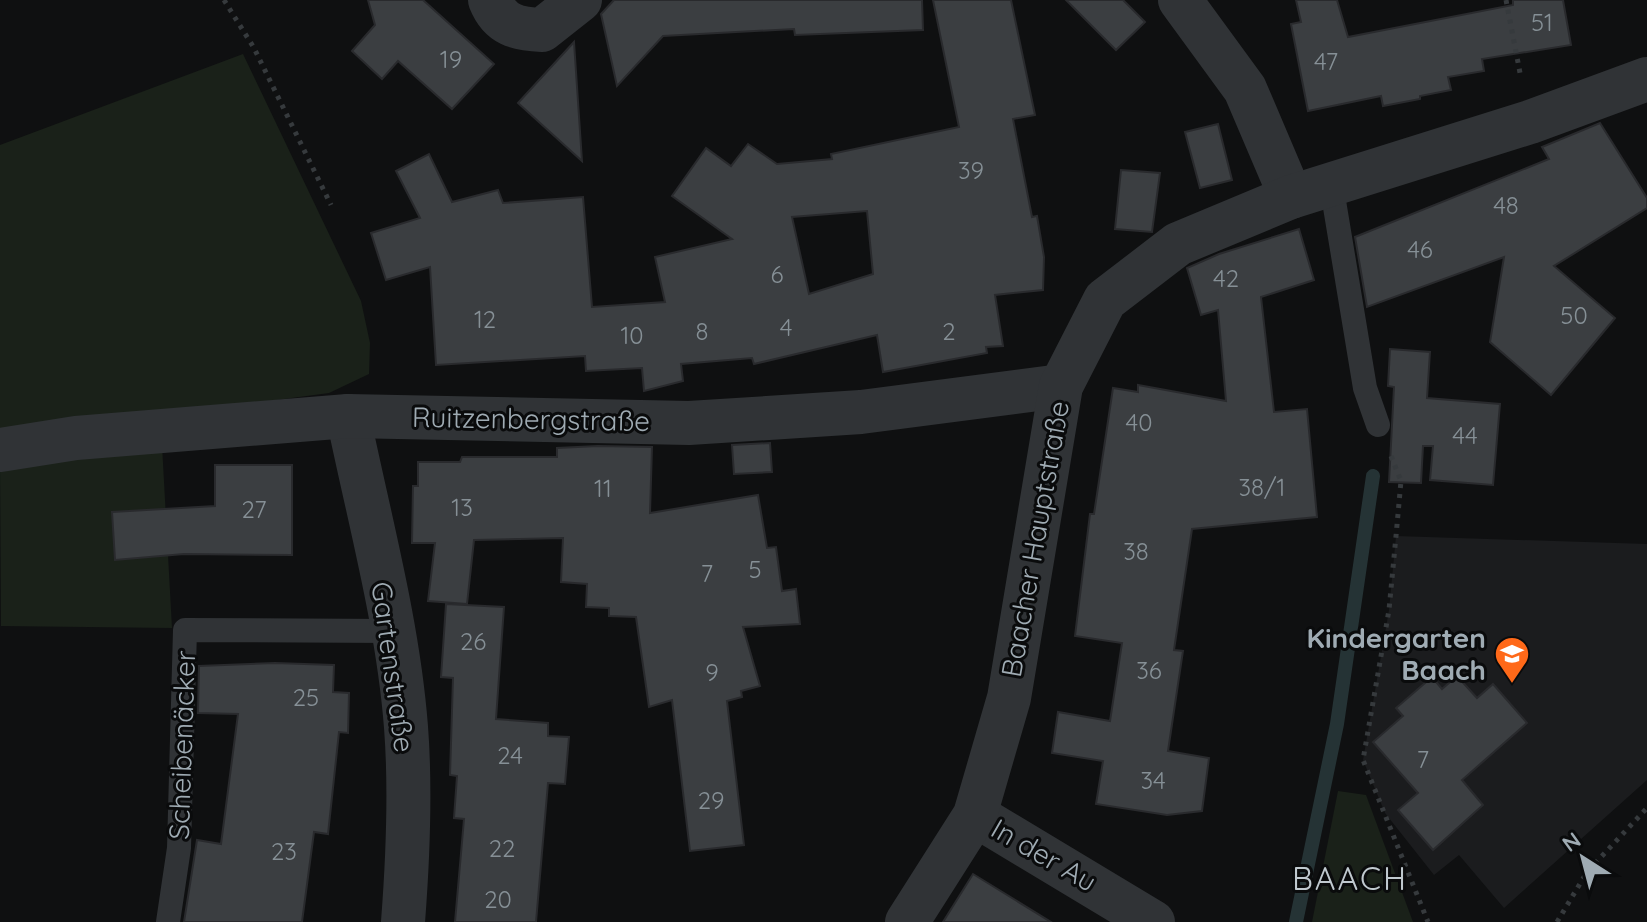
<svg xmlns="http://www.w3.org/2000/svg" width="1647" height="922" font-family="Quicksand,sans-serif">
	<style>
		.built { fill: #1b1c1e }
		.green { fill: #1a2119 }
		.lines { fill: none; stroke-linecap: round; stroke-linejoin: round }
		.stream { stroke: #253335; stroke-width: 14 }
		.building { fill: #3b3e41; stroke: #292a2d; stroke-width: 2; fill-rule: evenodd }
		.path { stroke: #363a3d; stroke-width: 5; stroke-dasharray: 4 6; stroke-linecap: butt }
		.service { stroke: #303336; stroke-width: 24 }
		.minor { stroke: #303336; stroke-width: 44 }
		.labels { text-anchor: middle; stroke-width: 6; stroke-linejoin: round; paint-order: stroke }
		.number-label { font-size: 24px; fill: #869096 }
		.street-label { font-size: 28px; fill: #9fabb3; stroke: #0a0b0c }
		.poi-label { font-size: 28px; font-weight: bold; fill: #9fabb3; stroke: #0a0b0c; text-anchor: end }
		.quarter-label { font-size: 32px; letter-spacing: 2px; fill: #c0c9cf; stroke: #0a0b0c }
	</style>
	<rect width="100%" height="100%" fill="#0f1011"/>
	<path class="built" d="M1396,536L1647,544V780L1504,908L1459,855L1434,875L1385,813L1363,760L1389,610Z"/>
	<g class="green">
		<path d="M243,54L361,301L370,343L369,374L329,393L0,437V145Z"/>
		<path d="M162,445L172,628L1,626L0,458Z"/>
		<path d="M1338,791L1366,795L1413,922H1312Z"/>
	</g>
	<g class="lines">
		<path class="stream" d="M1296,922L1337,724L1373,476"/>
	</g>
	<g class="building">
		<path d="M368,0H423L494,64L452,109L398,61L382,79L352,51L375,25Z"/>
		<path d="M614,0H922L923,30L795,35L794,29L663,36L617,86L601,14Z"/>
		<path d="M933,0H1011L1035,115L1013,119L1032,217L1037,216L1044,257L1043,290L995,295L1003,346L986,347L987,353L883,372L877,335L754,364L752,358L681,364L683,381L644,391L642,368L586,371L585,356L436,365L430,267L386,280L371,233L420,218L396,171L429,154L452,202L498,190L503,203L583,197L592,307L665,302L655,257L732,239L672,196L706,148L731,166L748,144L777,164L832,159L831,154L959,127ZM867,211L873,274L809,294L792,217Z"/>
		<path d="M1066,0H1123L1145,22L1116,50Z"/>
		<path d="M1296,0H1337L1348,37L1513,5V0H1563L1571,45L1482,59L1484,71L1448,77L1451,90L1420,96V99L1383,106L1381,96L1308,111L1291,24L1301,22Z"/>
		<path d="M574,42L582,161L518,103Z"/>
		<path d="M1600,123L1647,198V208L1554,266L1615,318L1551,395L1490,342L1504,257L1367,307L1355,237L1549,159L1542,147Z"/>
		<path d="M1218,124L1232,180L1200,188L1185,132Z"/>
		<path d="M1121,170L1160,173L1152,232L1115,229Z"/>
		<path d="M1299,229L1314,280L1261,297L1274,412L1307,409L1317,517L1192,529L1174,650L1183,651L1168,751L1209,758L1202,811L1167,815L1096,804L1103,761L1052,753L1058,712L1110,721L1122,643L1075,636L1090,514H1094L1113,388L1138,392V385L1226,401L1218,310L1201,315L1187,268L1219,254Z"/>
		<path d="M1390,349L1430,352L1427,398L1500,404L1493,485L1430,480L1433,446H1423L1421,483L1389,482L1394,387L1388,386Z"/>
		<path d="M770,443L772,472L734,474L732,445Z"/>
		<path d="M598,446L652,447L650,513L758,495L767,548L776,547L782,591L796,589L800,624L743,627L760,686L741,691L742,697L727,701L744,845L690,851L672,700L649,707L636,617L609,616V608L586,607L587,584L561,582L563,538L474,540L467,604L428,601L435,543H412L413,486H418V462H460L462,457H557V448Z"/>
		<path d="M215,465H292V555L184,554L115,560L112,512L215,506Z"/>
		<path d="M446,604L504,607L496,719L548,723V736L569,737L565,784L548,783L536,922H455L464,819L454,818L457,776L450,775L453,678L441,677Z"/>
		<path d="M275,663L334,665L333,692L349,693L348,733L339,732L328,834L314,832L302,922H184L197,840L221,844L238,714L198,713L199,666Z"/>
		<path d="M1457,676L1477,698L1493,684L1527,723L1462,780L1483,805L1433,850L1398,810L1418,793L1373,742L1403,716L1396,708L1432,677L1442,689Z"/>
		<path d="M973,874L1051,922H943Z"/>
	</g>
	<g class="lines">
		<g class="path">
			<path d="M224,0L254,48L331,205"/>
			<path d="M1506,0L1521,78"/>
			<path d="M1391,456L1401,481L1396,536L1389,610L1363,760L1428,922"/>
			<path d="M1557,922L1587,872L1647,808"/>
		</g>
		<g class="service">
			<path d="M1331,183L1365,388L1378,425"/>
			<path d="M168,922L179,848L185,630L392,631"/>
		</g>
		<g class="minor">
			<path d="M490,0C500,25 517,29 542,30L580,0"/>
			<path d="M1180,0L1245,89L1291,197"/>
			<path d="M348,416C369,518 398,623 406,727C411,792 408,857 403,922"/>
			<path d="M0,450L76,438L348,416L689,423L861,412L1061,386"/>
			<path d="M975,815L1153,922"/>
			<path d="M907,922L975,815L1009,698L1061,386L1105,300L1178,244L1291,197L1530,122L1647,79"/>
		</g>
	</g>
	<defs>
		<symbol id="school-pin" viewBox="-11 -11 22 30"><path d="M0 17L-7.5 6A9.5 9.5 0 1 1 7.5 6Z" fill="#ff6919" stroke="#0a0b0c"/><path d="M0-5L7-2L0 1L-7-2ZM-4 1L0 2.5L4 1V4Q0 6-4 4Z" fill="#fff"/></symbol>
	</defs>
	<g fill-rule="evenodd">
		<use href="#school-pin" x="1492" y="634" width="40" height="54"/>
	</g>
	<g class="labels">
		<g class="number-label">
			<text x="1542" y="31">51</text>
			<text x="451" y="68">19</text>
			<text x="1326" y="70">47</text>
			<text x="971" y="179">39</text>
			<text x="1506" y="214">48</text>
			<text x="1420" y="258">46</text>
			<text x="777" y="283">6</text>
			<text x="1226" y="287">42</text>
			<text x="1574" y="324">50</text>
			<text x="485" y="328">12</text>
			<text x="786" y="336">4</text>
			<text x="702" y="340">8</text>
			<text x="949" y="340">2</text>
			<text x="632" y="344">10</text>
			<text x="1139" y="431">40</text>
			<text x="1465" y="444">44</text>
			<text x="1262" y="496">38/1</text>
			<text x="603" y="497">11</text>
			<text x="462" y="516">13</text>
			<text x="254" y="518">27</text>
			<text x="1136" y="560">38</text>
			<text x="755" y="578">5</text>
			<text x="707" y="582">7</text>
			<text x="473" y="650">26</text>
			<text x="1149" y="679">36</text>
			<text x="712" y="681">9</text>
			<text x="306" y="706">25</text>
			<text x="510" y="764">24</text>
			<text x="1423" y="768">7</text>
			<text x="1153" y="789">34</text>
			<text x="711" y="809">29</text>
			<text x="502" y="857">22</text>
			<text x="284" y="860">23</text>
			<text x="498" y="908">20</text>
		</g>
		<g class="street-label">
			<text transform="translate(531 419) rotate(1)" y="10">Ruitzenbergstraße</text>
			<text transform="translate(1035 539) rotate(-80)" y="10">Baacher Hauptstraße</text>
			<text transform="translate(393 667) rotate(82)" y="10">Gartenstraße</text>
			<text transform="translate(182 745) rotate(-88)" y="10">Scheibenäcker</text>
			<text transform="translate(1044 855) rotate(30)" y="10">In der Au</text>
		</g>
		<g class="poi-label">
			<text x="1486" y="648">Kindergarten<tspan x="1486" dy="32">Baach</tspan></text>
		</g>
		<g class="quarter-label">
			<text x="1350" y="890">BAACH</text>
		</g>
	</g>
	<g transform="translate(1583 858) rotate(324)" stroke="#0a0b0c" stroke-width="6" paint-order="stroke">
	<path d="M0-6L14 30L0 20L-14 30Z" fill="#9fabb3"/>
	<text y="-12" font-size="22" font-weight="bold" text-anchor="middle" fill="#9fabb3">N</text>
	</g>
</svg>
